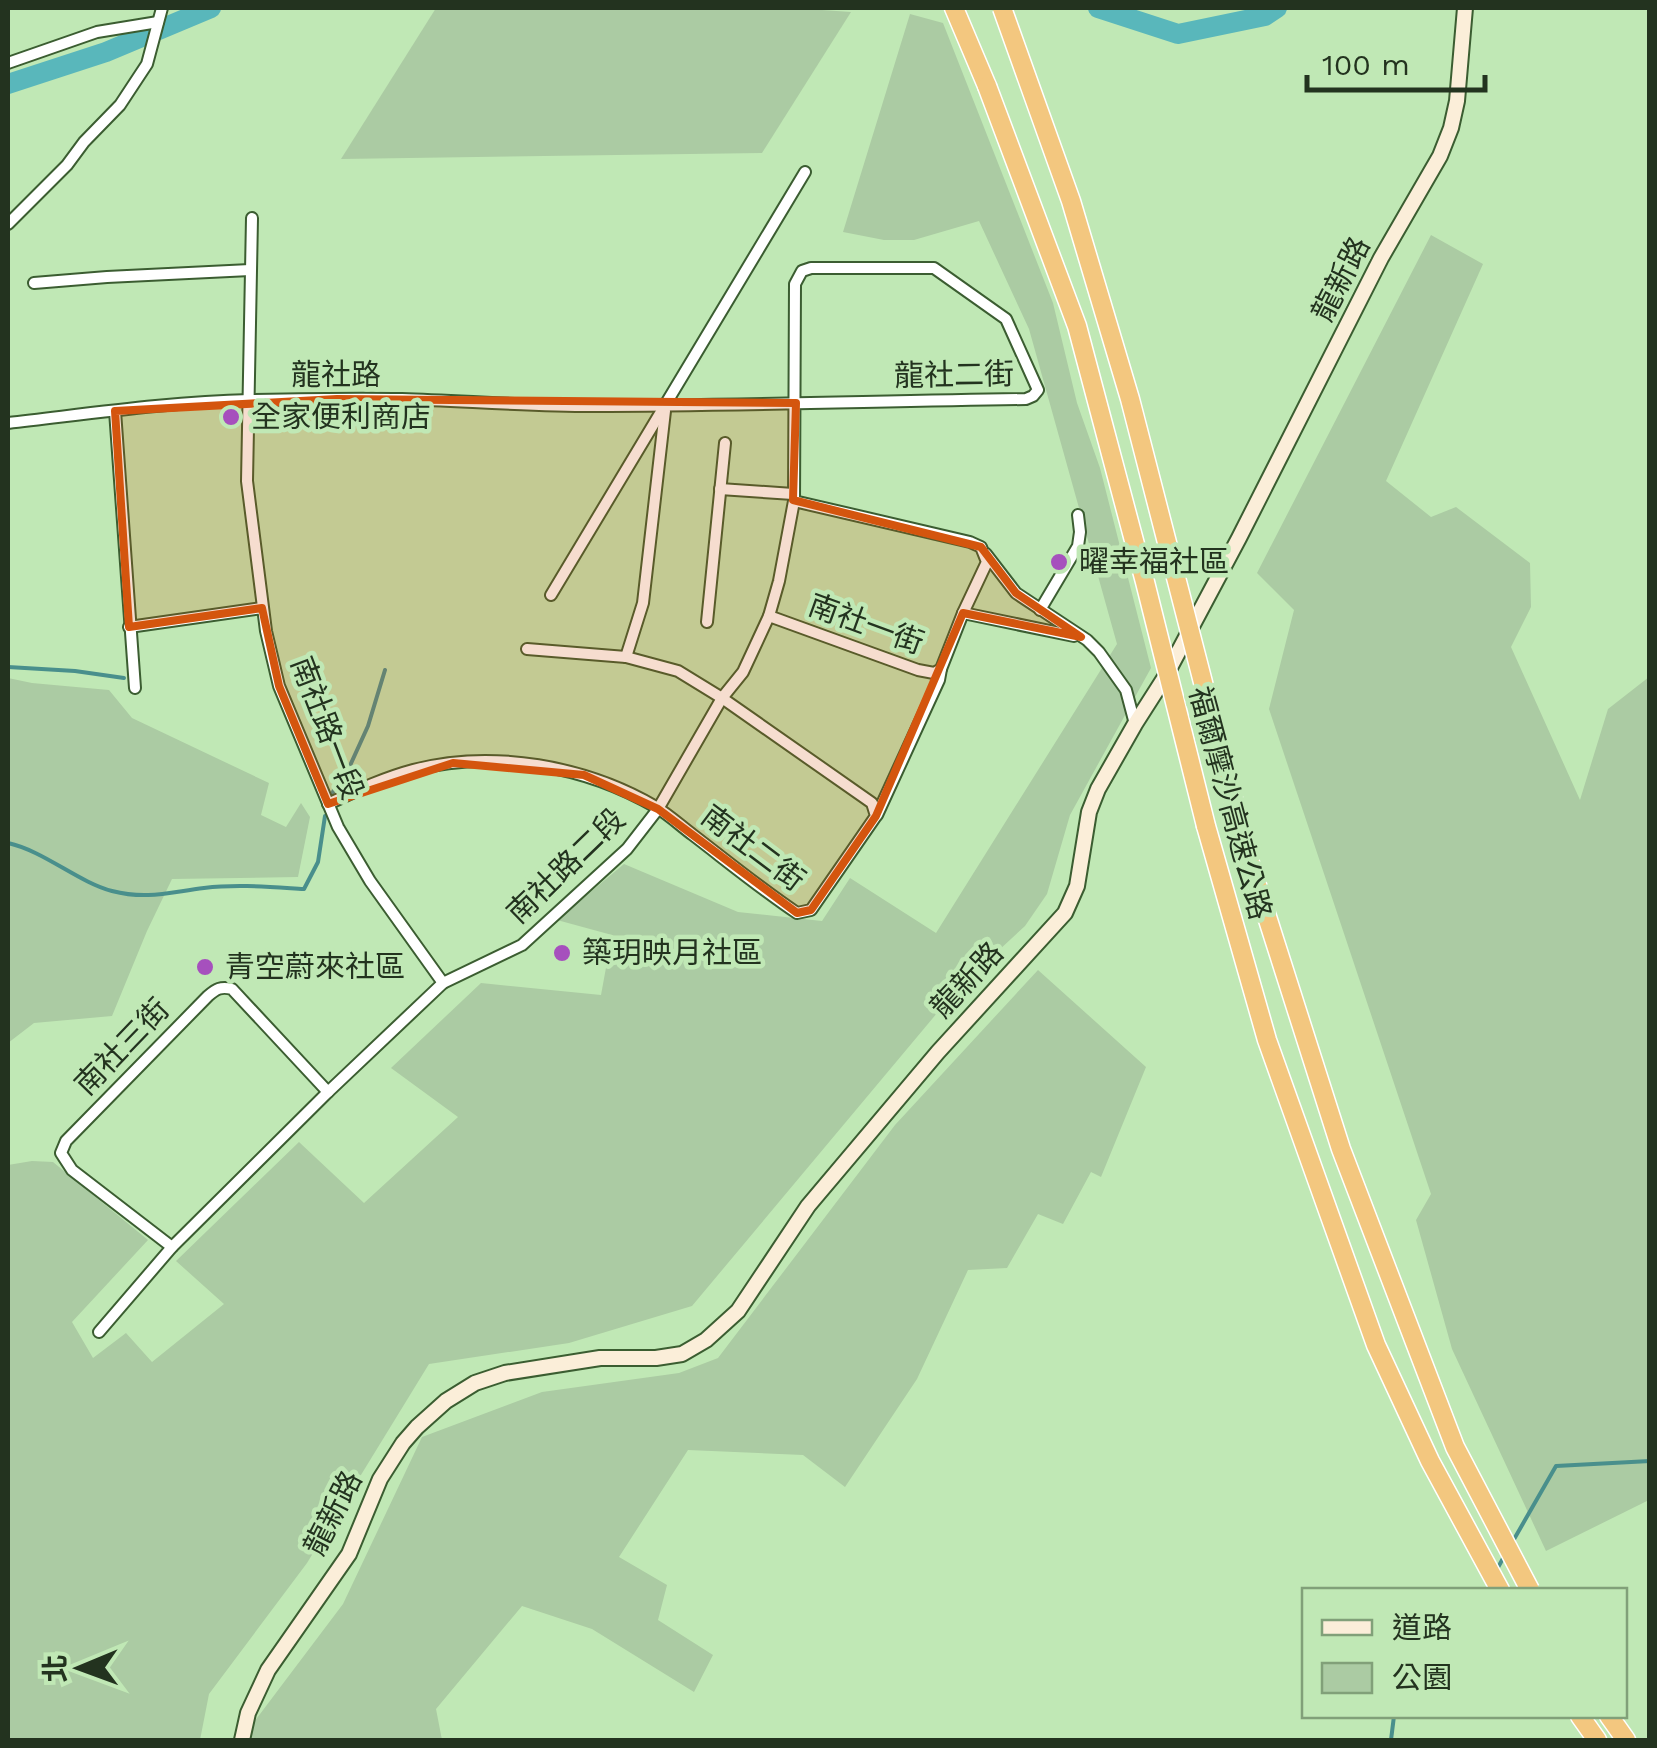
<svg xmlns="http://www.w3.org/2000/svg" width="1657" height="1748" font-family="'Work Sans','Noto Sans TC',sans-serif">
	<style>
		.green { fill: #abcba3 }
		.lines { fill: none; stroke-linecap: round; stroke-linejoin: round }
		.stream { stroke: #498f8c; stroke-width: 4 }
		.river { stroke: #59b7bb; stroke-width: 20 }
		.street-casing { stroke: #3b5d31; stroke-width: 14 }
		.secondary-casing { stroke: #3b5d31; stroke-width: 18 }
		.highway-casing { stroke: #fff; stroke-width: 21 }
		.street { stroke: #fff; stroke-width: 10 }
		.secondary { stroke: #fbeed9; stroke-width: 14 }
		.highway { stroke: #f3c77f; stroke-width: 18 }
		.highway-bridge-casing { stroke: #fff; stroke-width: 21; stroke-linecap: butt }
		.highway-bridge { stroke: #f3c77f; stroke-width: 18 }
		.marked { fill: #d4550e; fill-opacity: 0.2; stroke: #d4550e; stroke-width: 8; stroke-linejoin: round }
		.poi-dot { fill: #a650bd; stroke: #c0e8b5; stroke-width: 4 }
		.labels { text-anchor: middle; stroke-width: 9; stroke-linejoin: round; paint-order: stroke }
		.street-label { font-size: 30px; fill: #23331f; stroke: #c0e8b5 }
		.poi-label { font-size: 30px; fill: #23331f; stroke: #c0e8b5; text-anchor: start }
	</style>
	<rect width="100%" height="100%" fill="#c0e8b5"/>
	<g class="green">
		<path d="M436,8H793L851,12L762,153L341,159Z"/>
		<path d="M910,14L943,23L1053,303L1077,403L1100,468L1151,668L1070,815L1047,894L1025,926L958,988L692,1306L569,1343L429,1364L307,1563L209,1694L200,1740H8V1165L32,1161L53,1162L148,1240L72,1322L93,1358L126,1333L152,1362L224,1304L176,1261L299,1142L364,1203L458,1117L391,1068L481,983L601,995L612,935L557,920L624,864L738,912L822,921L850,878L936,933L1117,644L1029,329L979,221L914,240H884L843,232Z"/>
		<path d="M1431,235L1483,264L1386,481L1431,517L1456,507L1530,563L1531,607L1511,647L1580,800L1608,709L1649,677V1500L1546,1551L1452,1349L1416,1220L1431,1194L1269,709L1294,610L1257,573Z"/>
		<path d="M8,678L32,683L109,690L132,718L269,783L261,815L286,827L301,803L310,817L298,877L172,879L147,931L112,1016L34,1023L8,1043Z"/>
		<path d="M1038,970L1146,1067L1101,1177L1091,1172L1063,1224L1038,1214L1007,1268L968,1270L917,1379L845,1487L803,1455L688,1450L619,1557L667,1585L658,1620L713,1655L694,1692L592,1629L522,1606L436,1709L442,1740H251V1726L343,1604L422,1437L542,1392L679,1373L718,1358L895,1125Z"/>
	</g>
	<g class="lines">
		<g class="stream">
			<path d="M8,667L75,671L124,678"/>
			<path d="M332,794L339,780L348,770L368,726L385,670"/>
			<path d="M8,843C44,851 78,882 112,891C147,900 170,892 204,888C237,884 270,887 304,889L318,862L325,816"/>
			<path d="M1513,1541L1556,1466L1650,1461"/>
			<path d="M1496,1571L1506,1553"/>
			<path d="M1391,1740L1394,1716"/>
		</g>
		<g class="river">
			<path d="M1098,8L1178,34L1265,16L1277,8"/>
			<path d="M8,84L106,52L211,8"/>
		</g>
		<defs>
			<g id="street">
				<path d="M8,63L97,32L158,22"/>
				<path d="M252,218L247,481L266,631L279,686L338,827L370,881L443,983"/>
				<path d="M8,224L67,165L84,142L120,105L147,64L162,8"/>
				<path d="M34,283L107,277L250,270"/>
				<path d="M115,411L135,688"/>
				<path d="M8,423C88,414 169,402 250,400C300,399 352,398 402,399C465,401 529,406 592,406C737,406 881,401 1026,399L1033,396L1038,390L1006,319L934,268H811L802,271L795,284L794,501L779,581L769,616L743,672L722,698L658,809L627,849L522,945L443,983L328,1092L172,1247L99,1332"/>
				<path d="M720,489L793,494"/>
				<path d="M986,554L1016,593L1087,640L1099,652L1126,690L1135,724"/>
				<path d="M551,595L805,172"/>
				<path d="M1040,610L1078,546L1080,532L1078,515"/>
				<path d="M963,613L1074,636"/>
				<path d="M769,616L918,670L934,673L941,669L963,613L987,562L981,547L970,542L794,501"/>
				<path d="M707,622L725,443"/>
				<path d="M129,627L262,608"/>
				<path d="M626,657L643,603L665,411"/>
				<path d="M328,804C356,791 383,778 413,770C493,749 586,766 656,807C669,815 681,826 693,835C727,861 761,889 797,913L811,910L876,816L872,803L722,698L678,671L626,657L527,649"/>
				<path d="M877,815L939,680L941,669"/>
				<path d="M172,1247L72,1170L61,1153L66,1141L208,996C216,989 221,986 232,989L328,1092"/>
			</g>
			<path id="secondary" d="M242,1740L248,1713L268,1670L349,1554L380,1479L403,1443L417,1427L446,1401L475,1383L505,1373L600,1358H656L682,1354L706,1340L738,1311L808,1206L938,1052L1065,913L1077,886L1089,812L1098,789L1135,724L1165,677L1239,538L1381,258L1440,156L1451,128L1457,101L1465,8"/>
			<g id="highway">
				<path d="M954,8L987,86"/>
				<path d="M1206,826L1267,1040L1376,1345L1430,1461L1500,1590"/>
				<path d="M1580,1716L1597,1740"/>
				<path d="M1609,1716L1626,1740"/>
			</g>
		</defs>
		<use href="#street" class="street-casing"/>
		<use href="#secondary" class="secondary-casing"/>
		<use href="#highway" class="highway-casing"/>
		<use href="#street" class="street"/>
		<use href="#secondary" class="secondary"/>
		<use href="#highway" class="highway"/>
		<defs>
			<g id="highway-bridge">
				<path d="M1002,8L1071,201L1130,399L1248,857L1341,1149L1455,1447L1530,1590"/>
				<path d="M987,86L1077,326L1145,582L1206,826"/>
			</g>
		</defs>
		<use href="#highway-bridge" class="highway-bridge-casing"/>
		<use href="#highway-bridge" class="highway-bridge"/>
	</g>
	<path class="marked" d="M337,399L796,403L793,500L981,547L1016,593L1081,637L963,613L876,816L811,910L797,913L658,809L584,775L453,763L328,804L279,686L262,608L129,627L115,411Z"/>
	<g class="poi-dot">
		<circle cx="231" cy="417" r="10"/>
		<circle cx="1059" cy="562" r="10"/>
		<circle cx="562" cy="953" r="10"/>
		<circle cx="205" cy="967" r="10"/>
	</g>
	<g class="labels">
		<g class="street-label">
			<text transform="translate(1341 279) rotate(-63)" y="10">龍新路</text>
			<text x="336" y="385">龍社路</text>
			<text transform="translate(954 375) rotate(-1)" y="10">龍社二街</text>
			<text transform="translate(866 624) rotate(20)" y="10">南社一街</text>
			<text transform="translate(327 728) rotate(69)" y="10">南社路一段</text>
			<text transform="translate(1230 803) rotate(75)" y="10">福爾摩沙高速公路</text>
			<text transform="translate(753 848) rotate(37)" y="10">南社二街</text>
			<text transform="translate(566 866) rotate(-44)" y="10">南社路二段</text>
			<text transform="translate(967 980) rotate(-47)" y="10">龍新路</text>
			<text transform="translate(122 1047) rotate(-46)" y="10">南社三街</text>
			<text transform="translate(333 1513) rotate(-63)" y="10">龍新路</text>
		</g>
		<g class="poi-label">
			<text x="251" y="427">全家便利商店</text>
			<text x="1079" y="572">曜幸福社區</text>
			<text x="582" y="963">築玥映月社區</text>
			<text x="225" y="977">青空蔚來社區</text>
		</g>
	</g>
	<rect width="1657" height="1748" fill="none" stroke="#23331f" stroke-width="20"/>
	<rect x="1302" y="1588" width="325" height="130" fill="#c0e8b5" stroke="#81a079" stroke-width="2.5"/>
	<rect x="1322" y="1620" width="50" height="15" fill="#fbeed9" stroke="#81a079" stroke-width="2.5"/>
	<text x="1392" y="1638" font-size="30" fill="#23331f">道路</text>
	<rect x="1322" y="1663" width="50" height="30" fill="#abcba3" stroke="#81a079" stroke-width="2.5"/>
	<text x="1392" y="1688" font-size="30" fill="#23331f">公園</text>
	<g transform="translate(80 1668) rotate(269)" stroke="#c0e8b5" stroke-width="8" paint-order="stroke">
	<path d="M0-8L18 38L0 25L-18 38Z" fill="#23331f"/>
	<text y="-15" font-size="28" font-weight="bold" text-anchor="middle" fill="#23331f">北</text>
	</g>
	<path d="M1307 75v15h178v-15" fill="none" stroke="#23331f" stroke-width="5"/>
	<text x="1322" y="75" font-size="30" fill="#23331f" stroke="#c0e8b5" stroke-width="8" paint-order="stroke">100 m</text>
</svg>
